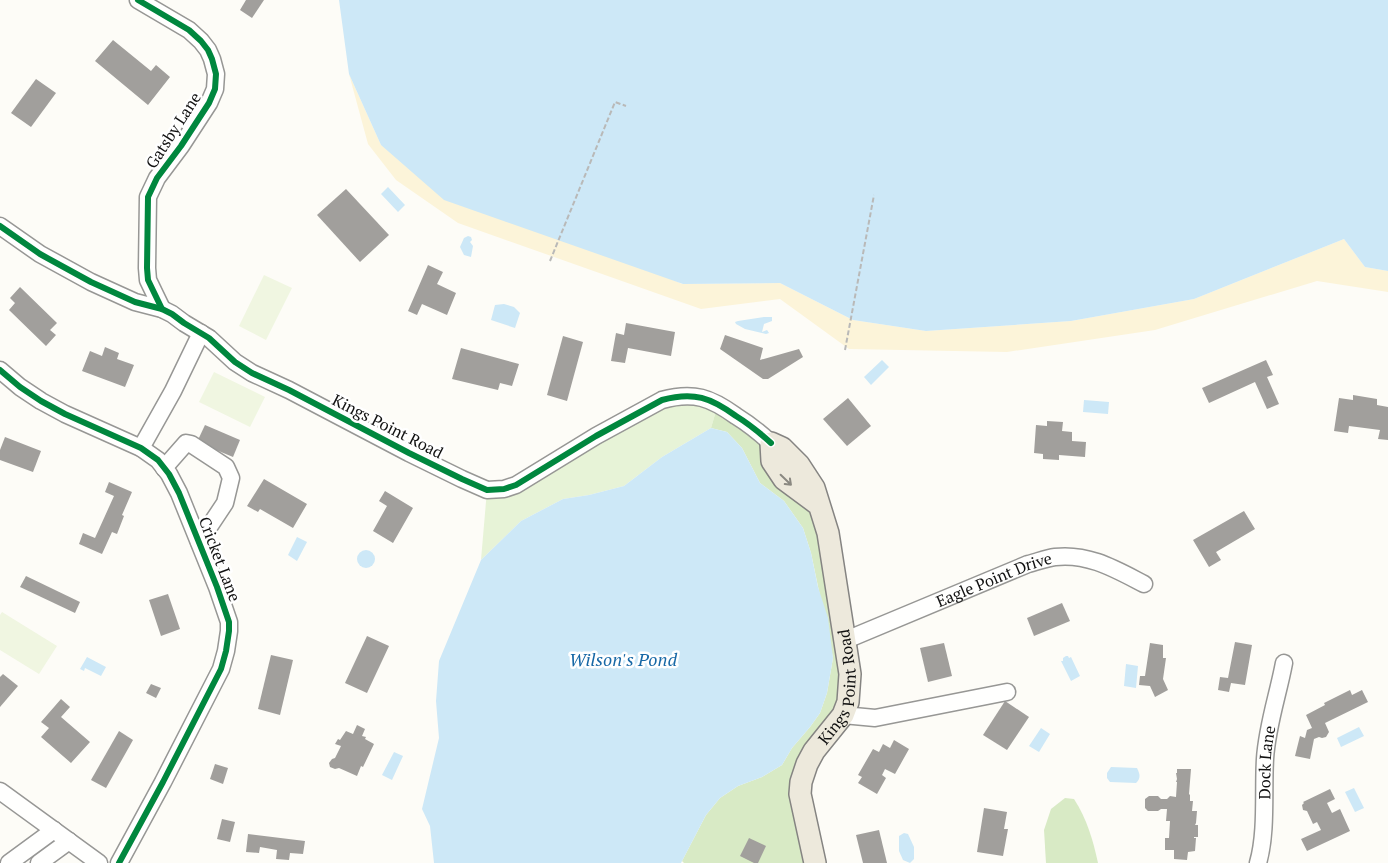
<svg xmlns="http://www.w3.org/2000/svg" width="1388" height="863" font-family="'PT Serif',serif">
	<style>
		.green { fill: #e7f3d7 }
		.forest { fill: #d8eac5 }
		.sand { fill: #fcf4d9 }
		.pitch { fill: #f0f6e1 }
		.water { fill: #cde8f7 }
		.building { fill: #a19f9c }
		.lines { fill: none; stroke-linecap: round; stroke-linejoin: round }
		.minor-casing { stroke: #979795; stroke-width: 19 }
		.major-casing { stroke: #858482; stroke-width: 24 }
		.path { stroke: #b9b9b8; stroke-width: 2; stroke-dasharray: 5 2.5; stroke-linecap: butt }
		.minor { stroke: #fffffe; stroke-width: 16 }
		.major { stroke: #ede9dc; stroke-width: 21 }
		.cycleway-casing { stroke: #fff; stroke-width: 9 }
		.cycleway { stroke: #00873e; stroke-width: 6 }
		.oneway { stroke: #8a8881 }
		.labels { text-anchor: middle; stroke-width: 5; stroke-linejoin: round; paint-order: stroke }
		.street-label { font-size: 16px; fill: #111; stroke: #fff }
		.water-label { font-size: 18px; font-style: italic; fill: #1768a6; stroke: #fff }
	</style>
	<rect width="100%" height="100%" fill="#fdfcf7"/>
	<path class="green" d="M662,400L718,404L711,428L662,457L624,486L589,495L563,499L521,521L481,560L487,490L504,489Z"/>
	<g class="forest">
		<path d="M718,404L755,429L819,505L848,702L807,764L815,863H684L682,861L706,815L720,798L738,786L762,777L782,765L792,748L810,727L820,713L827,693L833,658L811,553L803,528L784,501L760,483L742,448L727,432L711,428Z"/>
		<path d="M1065,798L1074,799C1087,819 1093,840 1098,863H1046L1044,830L1051,809Z"/>
	</g>
	<path class="sand" d="M349,74L381,145L682,284L780,283L853,320L926,331L1071,321L1194,299L1344,239L1365,267L1388,271V292L1317,281L1155,330L1007,352L849,349L780,299L701,309L458,223L396,180L368,144Z"/>
	<g class="pitch">
		<path d="M264,275L292,288L266,340L239,326Z"/>
		<path d="M214,372L265,397L250,427L199,402Z"/>
		<path d="M2,612L57,646L39,674L0,650V615Z"/>
	</g>
	<g class="water">
		<path d="M339,0H1388V271L1365,267L1344,239L1194,299L1071,321L926,331L853,320L780,283L683,284L444,200L381,145L349,74Z"/>
		<path d="M388,187L405,205L398,212L381,194Z"/>
		<path d="M468,236L471,237L472,240L470,242L473,246L471,257L464,255L460,247L464,238Z"/>
		<path d="M504,304L514,307L520,313L515,328L491,320L495,305Z"/>
		<path d="M764,317H772V321L764,324L762,332L767,330L769,333L766,334L745,329L736,324L735,322L738,321Z"/>
		<path d="M882,360L889,367L871,385L864,377Z"/>
		<path d="M1084,400L1109,402L1108,414L1083,412Z"/>
		<path d="M711,428L727,432L742,448L760,483L784,501L803,528L811,553L818,587L828,618L833,658L827,693L820,713L810,727L792,748L782,765L762,777L738,786L720,798L706,815L681,863H434L430,826L422,809L439,738L436,701L439,661L481,560L521,521L563,499L589,495L624,486L662,457Z"/>
		<path d="M297,537L307,542L297,561L288,555Z"/>
		<circle cx="366" cy="559" r="9"/>
		<path d="M1066,656H1068L1069,658L1071,657L1080,676L1071,681L1061,661H1063V658Z"/>
		<path d="M87,657L106,667L101,676L85,668L84,671L80,669Z"/>
		<path d="M1126,664L1138,666L1136,688L1124,686Z"/>
		<path d="M1359,727L1364,736L1341,747L1337,738Z"/>
		<path d="M1041,728L1050,734L1039,752L1029,746Z"/>
		<path d="M394,752L403,756L392,780L382,775Z"/>
		<path d="M1111,767L1137,768C1140,774 1141,778 1136,783L1110,782L1107,778V773Z"/>
		<path d="M1354,788L1364,808L1355,812L1345,792Z"/>
		<path d="M904,833L908,834L914,847V859L910,863L903,860L899,851V836Z"/>
	</g>
	<g class="building">
		<path d="M246,0H264L252,18L240,10Z"/>
		<path d="M113,40L151,71L156,65L170,77L148,105L95,61Z"/>
		<path d="M36,79L56,93L31,127L11,113Z"/>
		<path d="M346,189L389,235L360,262L317,215Z"/>
		<path d="M428,265L443,272L437,284L456,293L447,315L422,304L417,315L408,311Z"/>
		<path d="M20,287L57,323L50,330L56,335L46,346L9,310L15,303L10,298Z"/>
		<path d="M626,323L675,332L671,356L628,348L625,363L611,361L616,333L624,335Z"/>
		<path d="M725,335L763,348L760,360L799,349L803,357L768,379H763L720,349Z"/>
		<path d="M563,336L583,342L567,401L547,395Z"/>
		<path d="M105,347L119,353L117,359L134,365L125,387L82,371L90,351L102,356Z"/>
		<path d="M461,348L519,364L512,386L500,383L498,390L452,379Z"/>
		<path d="M1266,360L1273,375L1267,377L1279,404L1267,409L1255,382L1209,403L1202,388Z"/>
		<path d="M1353,395L1377,399V405L1388,407V440L1378,439L1380,430L1349,426L1348,433L1334,431L1339,398L1353,400Z"/>
		<path d="M848,398L871,426L847,446L823,419Z"/>
		<path d="M1047,421L1063,422L1062,431L1072,432V441L1086,442L1085,457L1059,455V460L1043,459V454L1034,453L1036,425L1047,426Z"/>
		<path d="M205,425L240,440L233,457L197,442Z"/>
		<path d="M5,437L41,451L33,472L0,460V450Z"/>
		<path d="M264,479L307,504L293,528L260,509L258,512L247,506Z"/>
		<path d="M109,482L132,492L122,515L124,516L117,534L112,532L102,554L79,544L83,533L95,538L114,496L105,492Z"/>
		<path d="M385,491L413,508L393,543L373,531L387,506L379,501Z"/>
		<path d="M1244,511L1255,529L1216,552L1221,560L1209,567L1193,540Z"/>
		<path d="M26,576L80,602L75,613L20,587Z"/>
		<path d="M168,594L180,629L161,636L149,600Z"/>
		<path d="M1062,603L1070,621L1034,636L1027,618Z"/>
		<path d="M367,636L389,646L367,693L345,683Z"/>
		<path d="M1235,642L1252,645L1245,685L1231,683L1229,692L1218,690L1220,677L1228,678Z"/>
		<path d="M944,643L952,676L928,682L920,648Z"/>
		<path d="M1150,643L1163,645V658H1166L1163,679L1168,690L1155,697L1150,686L1139,685L1140,676H1145Z"/>
		<path d="M271,655L293,660L280,715L258,709Z"/>
		<path d="M3,674L18,686L0,707V677Z"/>
		<path d="M151,684L161,688L156,698L146,693Z"/>
		<path d="M1350,690L1352,695L1362,690L1368,702L1325,723L1329,732L1326,737L1322,738L1319,737L1314,739L1310,759L1295,756L1300,736L1305,738L1307,730L1312,728L1306,715L1325,705L1324,703Z"/>
		<path d="M61,699L70,707L61,717L90,742L71,763L41,737L49,728L41,722Z"/>
		<path d="M1005,701L1029,717L1007,750L983,735Z"/>
		<path d="M357,725L365,729L362,736L366,737L365,739L374,744L363,767L361,766L357,776L339,768L335,769L330,767L329,763L332,759L335,758L341,746L335,744L338,739L340,740L346,731L353,734Z"/>
		<path d="M119,731L133,740L106,788L91,780Z"/>
		<path d="M894,740L909,749L895,774L885,769L882,775L886,778L877,794L858,783L862,777L858,775L873,749L879,752L883,744L890,748Z"/>
		<path d="M215,764L228,768L223,784L210,779Z"/>
		<path d="M1177,769H1191L1189,794L1190,795V801H1193L1192,811H1197L1196,823L1195,825H1198V837H1194V838H1196L1195,851L1188,852L1187,860L1174,859V850H1165V838H1169L1170,821H1166L1167,809H1161L1158,811H1148L1145,808V799L1149,796H1158L1161,799H1167L1170,796L1176,797L1177,782H1176L1177,779L1176,773H1177Z"/>
		<path d="M1330,789L1335,799L1327,803L1332,813L1340,809L1350,831L1307,851L1301,839L1321,830L1317,822L1313,824L1307,811L1303,810L1302,805L1304,803L1303,802Z"/>
		<path d="M984,808L1007,812L1004,829H1008L1003,856L977,852Z"/>
		<path d="M222,819L235,822L230,842L217,839Z"/>
		<path d="M879,830L887,863H863L856,835Z"/>
		<path d="M248,834L305,841L303,854L290,853L289,860L276,859L277,850L260,847L259,853L246,852Z"/>
		<path d="M749,838L766,846L758,863H754L740,856Z"/>
	</g>
	<g class="lines">
		<defs>
			<g id="minor">
				<path d="M138,0L189,30L201,41L208,50L212,59L216,74L215,89L209,103L181,146L157,178L148,197L147,268L148,280L162,309"/>
				<path d="M0,226L40,254L91,282L135,302L162,309L172,314L184,323L209,338L235,362L252,373L289,390L409,453L462,479L487,490L504,489L516,485L596,436L662,400C694,391 711,398 736,416C749,424 760,433 771,443"/>
				<path d="M0,370L20,387L41,401L65,414L141,448L158,460L169,474L179,493L217,587L229,622V631L226,651L221,669L163,782L119,863"/>
				<path d="M141,448L173,391L201,333"/>
				<path d="M164,468L186,443L191,444L226,467L231,478L225,503L199,542"/>
				<path id="s1" d="M846,640L1028,564C1037,562 1046,558 1055,557C1088,553 1115,569 1144,584"/>
				<path d="M843,715L875,718L1007,692"/>
				<path d="M0,791L99,863"/>
				<path d="M9,863L54,830"/>
				<path d="M39,863L69,841"/>
				<path id="s2" d="M1258,863C1267,832 1263,791 1265,759C1267,726 1278,695 1284,663"/>
			</g>
			<g id="major">
				<path id="s3" d="M815,863L800,794L801,782L807,764L814,751L843,715L848,702L850,674L828,533L814,488L799,465L782,448L771,443L772,461L784,479L819,505"/>
			</g>
		</defs>
		<use href="#minor" class="minor-casing"/>
		<use href="#major" class="major-casing"/>
		<g class="path">
			<path d="M550,261L615,102L626,106"/>
			<path d="M845,350L874,195"/>
		</g>
		<use href="#minor" class="minor"/>
		<use href="#major" class="major"/>
		<defs>
			<g id="cycleway">
				<path d="M138,0L189,30L201,41L208,50L212,59L216,74L215,89L209,103L181,146L157,178L148,197L147,268L148,280L162,309"/>
				<path d="M0,226L40,254L91,282L135,302L162,309L172,314L184,323L209,338L235,362L252,373L289,390L409,453L462,479L487,490L504,489L516,485L596,436L662,400C694,391 711,398 736,416C749,424 760,433 771,443"/>
				<path d="M0,370L20,387L41,401L65,414L141,448L158,460L169,474L179,493L217,587L229,622V631L226,651L221,669L163,782L119,863"/>
			</g>
		</defs>
		<use href="#cycleway" class="cycleway-casing"/>
		<use href="#cycleway" class="cycleway"/>
	</g>
	<defs><path id="oneway-shaft" d="M-6 0H5M1.5-3L5.5 0L1.5 3" fill="none" stroke-width="1.6" stroke-linecap="round" stroke-linejoin="round" transform="scale(1.25)"/></defs>
	<use class="oneway" href="#oneway-shaft" transform="translate(786 480) rotate(44)"/>
	<g class="labels">
		<g class="street-label">
			<text transform="translate(173 130) rotate(-57)" y="6">Gatsby Lane</text>
			<text transform="translate(388 426) rotate(27)" y="6">Kings Point Road</text>
			<text transform="translate(220 559) rotate(69)" y="6">Cricket Lane</text>
			<text dy="6" stroke="none"><textPath href="#s1" startOffset="160">Eagle Point Drive</textPath></text>
			<text dy="6" stroke="none"><textPath href="#s3" startOffset="189">Kings Point Road</textPath></text>
			<text dy="6" stroke="none"><textPath href="#s2" startOffset="101">Dock Lane</textPath></text>
		</g>
		<g class="water-label">
			<text x="623" y="666">Wilson's Pond</text>
		</g>
	</g>
</svg>
